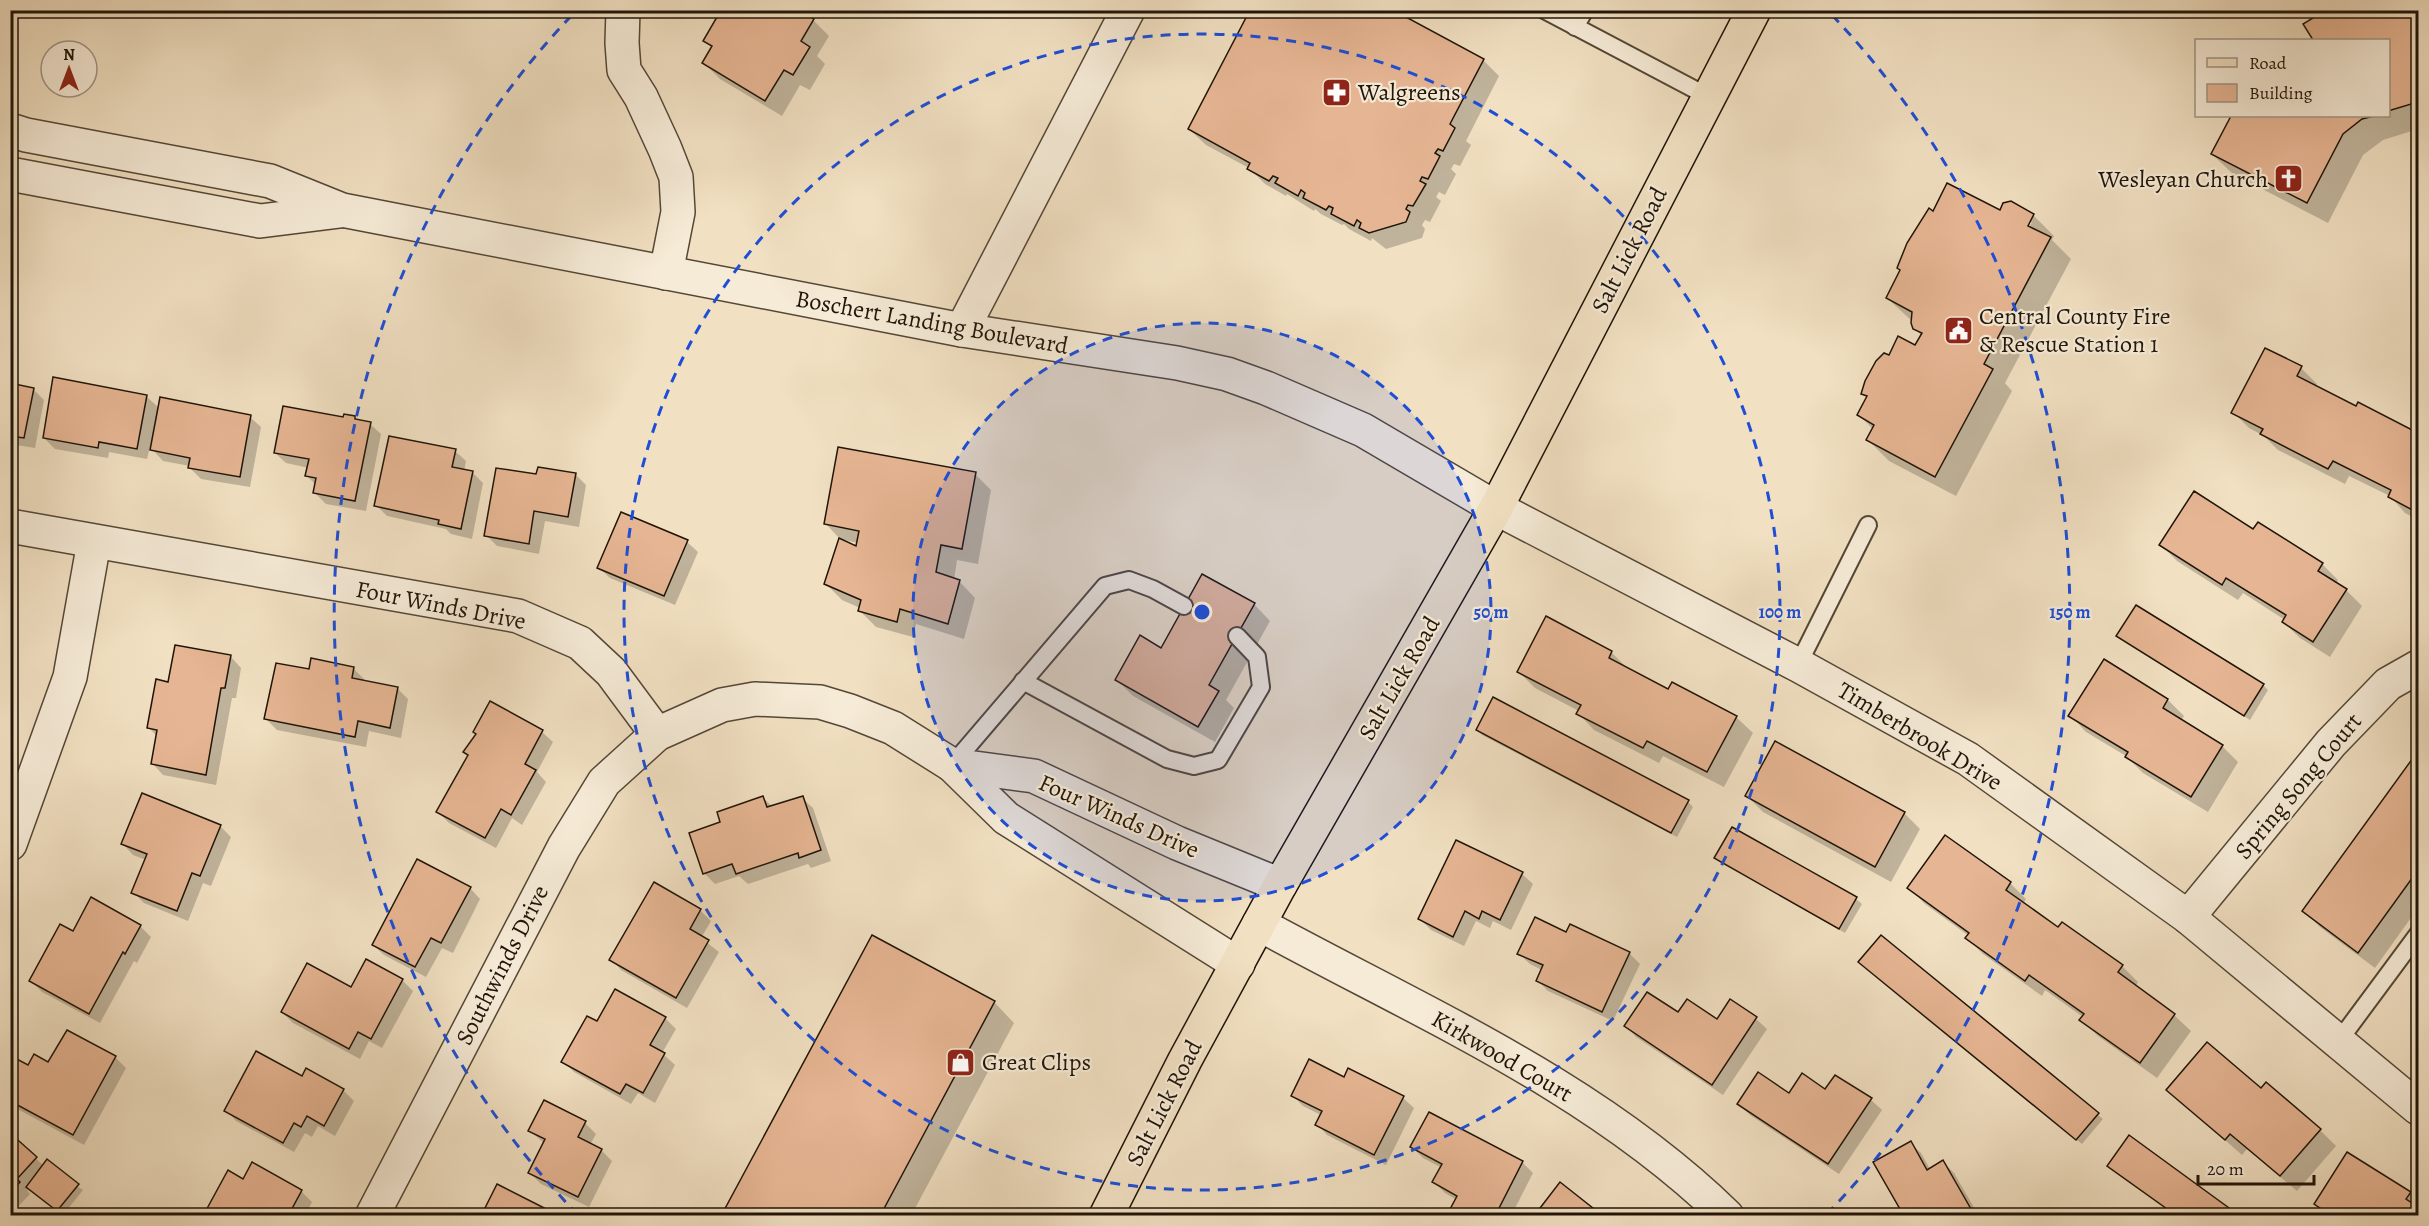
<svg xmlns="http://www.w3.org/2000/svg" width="2429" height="1226" font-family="Alegreya,serif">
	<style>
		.shadow { fill: #0003; fill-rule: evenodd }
		.building { fill: #e6b593; stroke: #1f1408; stroke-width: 1.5 }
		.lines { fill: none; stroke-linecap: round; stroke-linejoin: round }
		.lane-casing { stroke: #544736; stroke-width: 20 }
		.street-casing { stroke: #544736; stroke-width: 36 }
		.primary-casing { stroke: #1f1408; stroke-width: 36 }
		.lane { stroke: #f6ebd7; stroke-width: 16 }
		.street { stroke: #f6ebd7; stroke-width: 33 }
		.primary { stroke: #f1e0c2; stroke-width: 33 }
		.ring { fill: none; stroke: #1d4ed8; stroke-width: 3; stroke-dasharray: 10 8 }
		.labels { text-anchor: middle; stroke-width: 4.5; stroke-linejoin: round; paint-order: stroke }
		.poi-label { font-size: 24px; fill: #1f1408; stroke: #f6ebd7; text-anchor: start }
		.street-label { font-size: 24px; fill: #1f1408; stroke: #f6ebd7 }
		.centre { fill: #1d4ed8; stroke: #f6ebd7; stroke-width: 3 }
		.ring-label { font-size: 18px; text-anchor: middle; font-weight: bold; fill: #1d4ed8; stroke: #f6ebd7; stroke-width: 4.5; stroke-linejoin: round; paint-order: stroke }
	</style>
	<rect width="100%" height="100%" fill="#f1e0c2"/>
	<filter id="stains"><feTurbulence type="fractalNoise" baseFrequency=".00333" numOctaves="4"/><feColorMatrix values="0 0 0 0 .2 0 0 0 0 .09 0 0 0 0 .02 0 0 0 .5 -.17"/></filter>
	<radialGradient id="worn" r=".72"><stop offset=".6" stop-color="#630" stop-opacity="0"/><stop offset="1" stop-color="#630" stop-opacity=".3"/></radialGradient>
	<g class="shadow">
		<path d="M424,10H481V15Z"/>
		<path d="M2329,10H2418V129L2383,140L2363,155L2328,223L2233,174L2212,154L2232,116H2247L2252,118L2253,116H2388V40H2315L2305,25Z"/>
		<path d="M813,20L829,36L817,56L825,64L810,90L800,85L782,116L720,79L704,63L713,48L705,41Z"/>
		<path d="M1483,60L1499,76L1466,141L1471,145L1460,166L1454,164L1451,169L1456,174L1445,195L1439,192L1436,197L1441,201L1430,222L1425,220L1422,225L1425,229L1422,238L1386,249L1372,238L1371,241L1349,229L1344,224L1342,225L1321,214L1315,209L1314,211L1287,194L1286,196L1265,184L1249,168L1206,145L1189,129Z"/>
		<path d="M2011,203L2033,215L2054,236L2052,240L2071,259L2005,383L2012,391L1956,496L1889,461L1868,440L1873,429L1859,415L1868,398L1863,394L1889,357L1916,347L1922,336L1914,328L1912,321L1887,298L1933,213L2001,212ZM2028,222H2032L2026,233Z"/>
		<path d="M2301,368L2317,384L2315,387L2357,408L2359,404L2418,435V520L2405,513L2390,496L2349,476L2345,484L2278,450L2264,436L2249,428L2233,412Z"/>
		<path d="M10,385L33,389L44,400L35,448L10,444Z"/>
		<path d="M146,396L160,409L250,417L261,427L250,487L201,479L190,468V466L163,461L150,447L147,459L109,452L108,458L55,449L44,438Z"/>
		<path d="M355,417L359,421L370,424L381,434L366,511L326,504L315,493L316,485L307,476L309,468L286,463L275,453L344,419Z"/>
		<path d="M455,451L466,461L464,471L472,472L483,483L472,539L451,534L446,529L387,516L376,505Z"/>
		<path d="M575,474L586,485L579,527L545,521L539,554L497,546L486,535L538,476Z"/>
		<path d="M975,474L991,490L978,564L957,560L954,580L959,581L975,598L964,639L916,624L913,637L876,627L860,611V608L842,600L826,584L858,548V543L840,539L825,523Z"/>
		<path d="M2254,531L2322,564L2338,580L2336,584L2346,590L2362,606L2330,657L2300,638L2283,622L2285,620L2243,593L2238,600L2177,561L2161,545Z"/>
		<path d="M687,542L698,552L675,605L610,578L599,568Z"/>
		<path d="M1254,604L1270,621L1226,700L1234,708L1215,742L1133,696L1117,680L1162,650Z"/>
		<path d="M2118,636L2263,685L2268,690L2250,720Z"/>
		<path d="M1611,652L1627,668L1669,691L1736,717L1753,733L1724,787L1663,756L1659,763L1594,730L1578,713L1579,711L1535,688L1519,672Z"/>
		<path d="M10,656L13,658L10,671Z"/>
		<path d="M231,657L241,668L236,698H232L216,785L163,775L153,764L158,737L149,728L169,683Z"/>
		<path d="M2104,661L2168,700L2184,716L2181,721L2222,746L2238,762L2208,812L2143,773L2126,756L2086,732L2070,715Z"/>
		<path d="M353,668L364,679V682L397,688L408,699L401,738L369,731L366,747L277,730L266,719L310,671Z"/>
		<path d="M491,703L542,732L553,742L537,772L546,782L522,825L512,818L496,848L449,823L438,812L469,756Z"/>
		<path d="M1477,729L1688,802L1693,807L1677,837L1482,735Z"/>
		<path d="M2418,753V908L2375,968L2320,927L2304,911Z"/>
		<path d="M1747,796L1904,813L1920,829L1891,882L1763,812Z"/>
		<path d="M763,798L773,807L802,798L813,808L831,861L811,868L808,864L748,884L739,876L715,884L704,873L722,823Z"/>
		<path d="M220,826L231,837L211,886L203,883L188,921L144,903L133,892L146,860L133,855L123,844Z"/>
		<path d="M1733,829L1856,899L1862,904L1845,933L1721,863L1716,858Z"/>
		<path d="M1522,874L1533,884L1511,930L1493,921L1490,928L1476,921L1464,946L1431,930L1420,919Z"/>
		<path d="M2010,883L2026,899L2023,904L2059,929L2122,966L2138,982L2135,987L2174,1015L2191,1031L2157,1078L2098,1036L2081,1020L2083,1017L2045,990L2042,996L1983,954L1967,938L1969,936L1925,904L1909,888Z"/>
		<path d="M470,888L480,899L453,953L442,948L426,977L384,955L373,945Z"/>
		<path d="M700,910L711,921L701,938L719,952L687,1008L621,970L611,959Z"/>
		<path d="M140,926L151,937L137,963L134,961L100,1023L42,992L31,981L73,933Z"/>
		<path d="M1567,934L1629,953L1640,964L1613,1021L1548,991L1538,981L1542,970L1530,964L1519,954Z"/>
		<path d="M1881,937L2103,1119L2082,1144L1865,967Z"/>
		<path d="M402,980L413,991L382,1048L369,1041L360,1059L293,1023L282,1012L352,989Z"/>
		<path d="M994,1002L1014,1023L911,1216H723Z"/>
		<path d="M1731,1002L1756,1019L1767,1029L1723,1095L1636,1037L1626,1026L1678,1014L1717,1021Z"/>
		<path d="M665,1018L676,1029L662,1053L675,1065L655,1103L638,1093L631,1104L574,1072L563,1061L598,1023Z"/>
		<path d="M115,1057L126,1068L84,1145L10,1105V1065L28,1067Z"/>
		<path d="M1349,1070L1403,1098L1414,1108L1386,1165L1327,1135L1317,1124L1321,1115L1303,1106L1292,1095L1345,1079Z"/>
		<path d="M1836,1077L1871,1100L1882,1110L1839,1174L1750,1115L1739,1104L1826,1091Z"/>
		<path d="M303,1078L343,1090L354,1101L335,1136L318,1126L312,1137L305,1133L294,1152L236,1121L226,1110Z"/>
		<path d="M2168,1090H2261L2320,1130L2336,1146L2297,1191L2247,1149L2242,1155Z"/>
		<path d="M1430,1114L1522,1162L1533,1173L1511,1216H1453L1457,1200L1445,1193L1434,1182L1442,1168L1423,1158L1412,1147Z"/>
		<path d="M585,1123L596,1134L590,1145L601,1150L612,1161L589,1207L541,1184L530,1173L545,1144L530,1131Z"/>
		<path d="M10,1135L44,1166L83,1190L63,1215L29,1188L27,1190L30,1194L10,1215Z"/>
		<path d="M1910,1143L1921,1153L1930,1169L1943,1162L1954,1173L1979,1216H1906Z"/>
		<path d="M2347,1154L2410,1193L2418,1202V1216H2327L2316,1204Z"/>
		<path d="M253,1164L301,1191L312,1202L305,1216H204L244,1181Z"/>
	</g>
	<g class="building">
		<path d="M721,10H800L814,19L801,41L810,47L793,75L784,70L765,101L702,63L712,46L703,41Z"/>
		<path d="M1250,10H1393L1484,59L1450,124L1455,128L1443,151L1438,149L1435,153L1440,156L1428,179L1422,177L1420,181L1426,184L1413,206L1408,205L1406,209L1410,212L1406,222L1369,233L1359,228L1361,223L1357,220L1354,226L1331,214L1333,208L1329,206L1326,210L1303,198L1305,193L1301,190L1298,196L1275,183L1278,178L1273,176L1269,181L1247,169L1250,163L1188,129Z"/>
		<path d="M2326,10H2418V102L2388,111V40H2313L2303,24Z"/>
		<path d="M2231,116H2374L2362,119L2343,134L2307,203L2211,154Z"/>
		<path d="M1947,183L2000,210L2003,203L2011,201L2034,214L2028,226L2051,237L1984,364L1993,369L1935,477L1866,440L1874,425L1857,415L1867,396L1861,394L1865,381L1876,361L1884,353L1889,355L1898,336L1915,345L1922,333L1913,329L1911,323L1912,312L1886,298L1900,270L1897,268L1907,243L1929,208L1933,211Z"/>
		<path d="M2265,348L2302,366L2297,376L2356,406L2358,402L2418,433V513L2388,497L2391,490L2333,461L2328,469L2260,434L2263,429L2231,413Z"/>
		<path d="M53,377L147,395L137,449L99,442L98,448L43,438Z"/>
		<path d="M10,383L34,388L24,438L10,436Z"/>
		<path d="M160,397L251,415L240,477L188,468L190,458L150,450Z"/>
		<path d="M283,406L343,417L344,414L355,416V419L371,422L355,501L313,493L316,478L305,476L309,459L274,453Z"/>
		<path d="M389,436L456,449L452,467L473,471L461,529L438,524L439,520L374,506Z"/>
		<path d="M838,447L976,472L962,549L941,545L936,572L960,580L948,624L900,609L897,622L858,611L861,600L824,584L839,538L856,546L859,531L824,524Z"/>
		<path d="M538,467L576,473L568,517L534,511L529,544L484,536L496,468L536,474Z"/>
		<path d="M2194,491L2253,529L2258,522L2323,563L2318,571L2347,589L2313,642L2282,622L2286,615L2226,578L2222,585L2159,545Z"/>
		<path d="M621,512L688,540L664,596L597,568Z"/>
		<path d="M1202,574L1255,603L1209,685L1219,691L1198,727L1115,680L1140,635L1161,648Z"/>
		<path d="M2136,605L2264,684L2244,716L2116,636Z"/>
		<path d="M1546,616L1612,651L1609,658L1668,689L1672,682L1737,716L1707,772L1647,741L1643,748L1576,714L1581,705L1517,672Z"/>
		<path d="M175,645L231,655L225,688H221L206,775L151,764L157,730L147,728L156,679L168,682Z"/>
		<path d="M311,658L354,667L352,678L398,687L390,728L358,721L355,737L264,719L276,663L309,669Z"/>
		<path d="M2104,659L2168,699L2163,708L2223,745L2191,797L2125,757L2128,752L2068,716Z"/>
		<path d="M1493,697L1689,800L1671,833L1476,730Z"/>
		<path d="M490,701L543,730L525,764L536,770L511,815L501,809L485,838L436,812L468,755L463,752L476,734L473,732Z"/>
		<path d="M1775,741L1905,812L1875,867L1745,796Z"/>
		<path d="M2418,751V870L2358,953L2302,911Z"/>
		<path d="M142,793L221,825L200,876L192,873L177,911L131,893L147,854L121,844Z"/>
		<path d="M763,796L767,807L803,796L821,850L799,858L798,853L736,874L732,864L703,874L689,833L720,822L717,812Z"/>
		<path d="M1732,827L1857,897L1839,929L1714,858Z"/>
		<path d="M1945,835L2011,882L2006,890L2058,927L2062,922L2123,965L2118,972L2175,1014L2140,1063L2079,1020L2084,1014L2029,975L2025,981L1965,938L1969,933L1907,888Z"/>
		<path d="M1456,840L1523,872L1500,920L1482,911L1479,919L1465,911L1453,937L1418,919Z"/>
		<path d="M417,859L471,887L441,943L431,938L415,967L372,945Z"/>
		<path d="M654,882L701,909L690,929L709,940L676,998L609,960Z"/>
		<path d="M91,897L141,925L125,954L123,952L89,1014L29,981L60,924L73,931Z"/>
		<path d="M1535,917L1566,932L1570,924L1630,952L1602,1012L1536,981L1543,965L1517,954Z"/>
		<path d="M872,935L995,1001L910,1160L880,1216H721Z"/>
		<path d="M1881,935L2099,1113L2076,1140L1858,962Z"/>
		<path d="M366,959L403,979L371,1039L358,1032L349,1049L281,1012L307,963L351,987Z"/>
		<path d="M615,989L666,1017L650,1045L665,1053L643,1093L626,1084L620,1094L561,1062L587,1016L597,1021Z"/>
		<path d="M1647,992L1678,1012L1687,999L1717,1019L1730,999L1757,1017L1712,1085L1624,1026Z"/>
		<path d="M67,1030L116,1056L73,1135L10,1101V1062L13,1057L28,1065L34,1054L48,1062Z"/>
		<path d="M2207,1042L2261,1088L2266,1082L2321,1129L2280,1176L2230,1134L2225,1140L2166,1090Z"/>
		<path d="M256,1051L302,1076L306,1068L344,1089L324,1126L307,1116L301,1127L294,1123L283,1143L224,1111Z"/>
		<path d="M1309,1059L1344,1077L1348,1068L1404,1096L1374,1155L1315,1125L1322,1111L1291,1096Z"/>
		<path d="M1758,1072L1789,1093L1802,1073L1825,1089L1835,1075L1872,1098L1828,1164L1737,1104Z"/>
		<path d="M544,1100L586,1121L578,1137L602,1149L578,1197L528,1173L545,1139L528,1131Z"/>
		<path d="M1429,1112L1523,1161L1495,1216H1454L1448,1213L1457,1196L1432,1182L1442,1164L1410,1147Z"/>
		<path d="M10,1133L37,1157L17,1179L20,1182L10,1193Z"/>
		<path d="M2129,1135L2240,1216H2177L2107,1166Z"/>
		<path d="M1911,1141L1927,1170L1943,1160L1975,1216H1904L1873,1162Z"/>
		<path d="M2347,1152L2411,1192L2406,1199L2418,1207V1216H2332L2314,1204Z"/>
		<path d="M47,1159L79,1184L57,1211L26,1187Z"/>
		<path d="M252,1162L302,1190L288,1216H203L228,1170L243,1179Z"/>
		<path d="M1560,1182L1603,1216H1541L1537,1212Z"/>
		<path d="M497,1184L560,1216H481Z"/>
	</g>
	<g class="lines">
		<defs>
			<g id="lane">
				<path d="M1544,10L1709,97"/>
				<path d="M1575,27L1585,10"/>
				<path d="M1798,665L1868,525"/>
				<path d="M1023,681L1167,759L1194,766L1218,760L1261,687L1257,657L1237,636"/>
				<path d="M952,765L1105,586L1129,580L1153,589L1184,606"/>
				<path d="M2338,1042L2418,934"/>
			</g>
			<g id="street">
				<path d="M623,10L622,43L624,70L641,97L665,149L676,177L678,212L666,273"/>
				<path d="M10,130L26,135L270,181L342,210L962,330L1177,363L1227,374L1266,388L1363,430L1496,508L1798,665L1968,759L2188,917L2418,1108"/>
				<path d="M10,174L260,221L340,211"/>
				<path d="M962,330L1128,10"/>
				<path d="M10,526L518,616L580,643L611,672L657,734"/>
				<path d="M952,765L1034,776L1177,843L1280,885"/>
				<path d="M10,844L70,677L94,542"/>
				<path d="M2188,917L2331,743L2388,684L2418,667"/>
				<path d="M1259,924C1420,1012 1594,1086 1727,1216"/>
				<path d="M372,1216L564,847L604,782L657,734L722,705L755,699L820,702L850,711L893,728L952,765L1006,818L1238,964"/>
			</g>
			<path id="primary" d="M1106,1216L1185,1060L1280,885L1496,508L1754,10"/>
		</defs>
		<use href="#lane" class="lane-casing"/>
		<use href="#street" class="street-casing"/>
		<use href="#primary" class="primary-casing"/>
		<use href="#lane" class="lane"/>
		<use href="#street" class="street"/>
		<use href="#primary" class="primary"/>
	</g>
	<circle cx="1202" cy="612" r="289" fill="#1d4ed8" fill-opacity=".12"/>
	<g class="ring">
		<circle cx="1202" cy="612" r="289"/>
		<circle cx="1202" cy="612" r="578"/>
		<path d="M578 1215A868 868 0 0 1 572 15M1832 15A868 868 0 0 1 1826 1215"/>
	</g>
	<defs>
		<symbol id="pharmacy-square" viewBox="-11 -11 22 22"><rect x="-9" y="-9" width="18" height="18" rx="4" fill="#8f2418" stroke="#f6ebd7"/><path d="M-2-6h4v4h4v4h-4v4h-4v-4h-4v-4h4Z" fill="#fff"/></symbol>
		<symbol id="church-square" viewBox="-11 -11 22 22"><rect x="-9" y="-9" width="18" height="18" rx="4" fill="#8f2418" stroke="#f6ebd7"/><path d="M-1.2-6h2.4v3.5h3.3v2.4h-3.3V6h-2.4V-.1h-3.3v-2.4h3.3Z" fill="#fff"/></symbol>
		<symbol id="civic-square" viewBox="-11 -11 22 22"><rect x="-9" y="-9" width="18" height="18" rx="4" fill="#8f2418" stroke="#f6ebd7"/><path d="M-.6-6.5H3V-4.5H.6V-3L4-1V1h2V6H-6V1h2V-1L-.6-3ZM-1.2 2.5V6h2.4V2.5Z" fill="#fff"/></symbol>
		<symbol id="shop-square" viewBox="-11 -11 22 22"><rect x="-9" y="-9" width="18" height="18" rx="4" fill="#8f2418" stroke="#f6ebd7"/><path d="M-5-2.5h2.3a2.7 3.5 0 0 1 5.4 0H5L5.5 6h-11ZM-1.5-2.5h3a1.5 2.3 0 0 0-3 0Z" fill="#fff"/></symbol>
	</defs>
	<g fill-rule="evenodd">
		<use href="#pharmacy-square" x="1320" y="76" width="33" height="33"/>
		<use href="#church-square" x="2272" y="162" width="33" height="33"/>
		<use href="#civic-square" x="1942" y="314" width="33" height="33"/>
		<use href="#shop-square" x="944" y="1046" width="33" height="33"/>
	</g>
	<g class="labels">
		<g class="poi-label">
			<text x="1358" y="100">Walgreens</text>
			<text x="2268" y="187" text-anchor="end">Wesleyan Church</text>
			<text x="1979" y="324">Central County Fire<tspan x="1979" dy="28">&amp; Rescue Station 1</tspan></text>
			<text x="982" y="1070">Great Clips</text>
		</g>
		<g class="street-label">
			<text transform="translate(1629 250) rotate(-63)" y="8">Salt Lick Road</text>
			<text transform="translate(932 322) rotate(10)" y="8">Boschert Landing Boulevard</text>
			<text transform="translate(441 605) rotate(11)" y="8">Four Winds Drive</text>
			<text transform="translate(1399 678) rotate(-60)" y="8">Salt Lick Road</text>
			<text transform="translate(1920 736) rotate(31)" y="8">Timberbrook Drive</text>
			<text transform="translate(2298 786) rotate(-50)" y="8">Spring Song Court</text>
			<text transform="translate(1119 816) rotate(24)" y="8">Four Winds Drive</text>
			<text transform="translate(502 965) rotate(-63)" y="8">Southwinds Drive</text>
			<text transform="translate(1502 1056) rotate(30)" y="8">Kirkwood Court</text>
			<text transform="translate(1164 1103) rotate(-63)" y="8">Salt Lick Road</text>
		</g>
	</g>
	<circle cx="1202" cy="612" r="9" class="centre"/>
	<g class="ring-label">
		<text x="1491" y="618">50 m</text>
		<text x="1780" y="618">100 m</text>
		<text x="2070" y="618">150 m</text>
	</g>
	<rect width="2429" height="1226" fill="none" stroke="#f1e0c2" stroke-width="36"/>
	<rect x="12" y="12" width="2405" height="1202" fill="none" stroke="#1f1408" stroke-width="3"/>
	<rect x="18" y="18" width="2393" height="1190" fill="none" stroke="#1f1408" stroke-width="1.5"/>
	<rect x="2195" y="39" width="195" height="78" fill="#f6ebd7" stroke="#a09584" stroke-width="1.5"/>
	<rect x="2207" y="58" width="30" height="9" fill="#f1e0c2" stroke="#a09584" stroke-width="1.5"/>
	<text x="2249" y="69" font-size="18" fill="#1f1408">Road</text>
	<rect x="2207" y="84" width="30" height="18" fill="#e6b593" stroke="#a09584" stroke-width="1.5"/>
	<text x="2249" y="99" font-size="18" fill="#1f1408">Building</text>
	<g transform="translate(69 69)"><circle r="28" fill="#f6ebd7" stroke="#a09584" stroke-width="1.5"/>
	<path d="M0-4.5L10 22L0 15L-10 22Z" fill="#8f2418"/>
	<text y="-9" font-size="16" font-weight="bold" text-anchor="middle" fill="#1f1408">N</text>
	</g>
	<path d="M2198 1175v9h116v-9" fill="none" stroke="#1f1408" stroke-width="3"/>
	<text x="2207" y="1175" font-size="18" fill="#1f1408" stroke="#f6ebd7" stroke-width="4.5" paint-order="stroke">20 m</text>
	<rect width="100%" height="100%" filter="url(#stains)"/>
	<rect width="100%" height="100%" fill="url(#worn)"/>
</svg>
